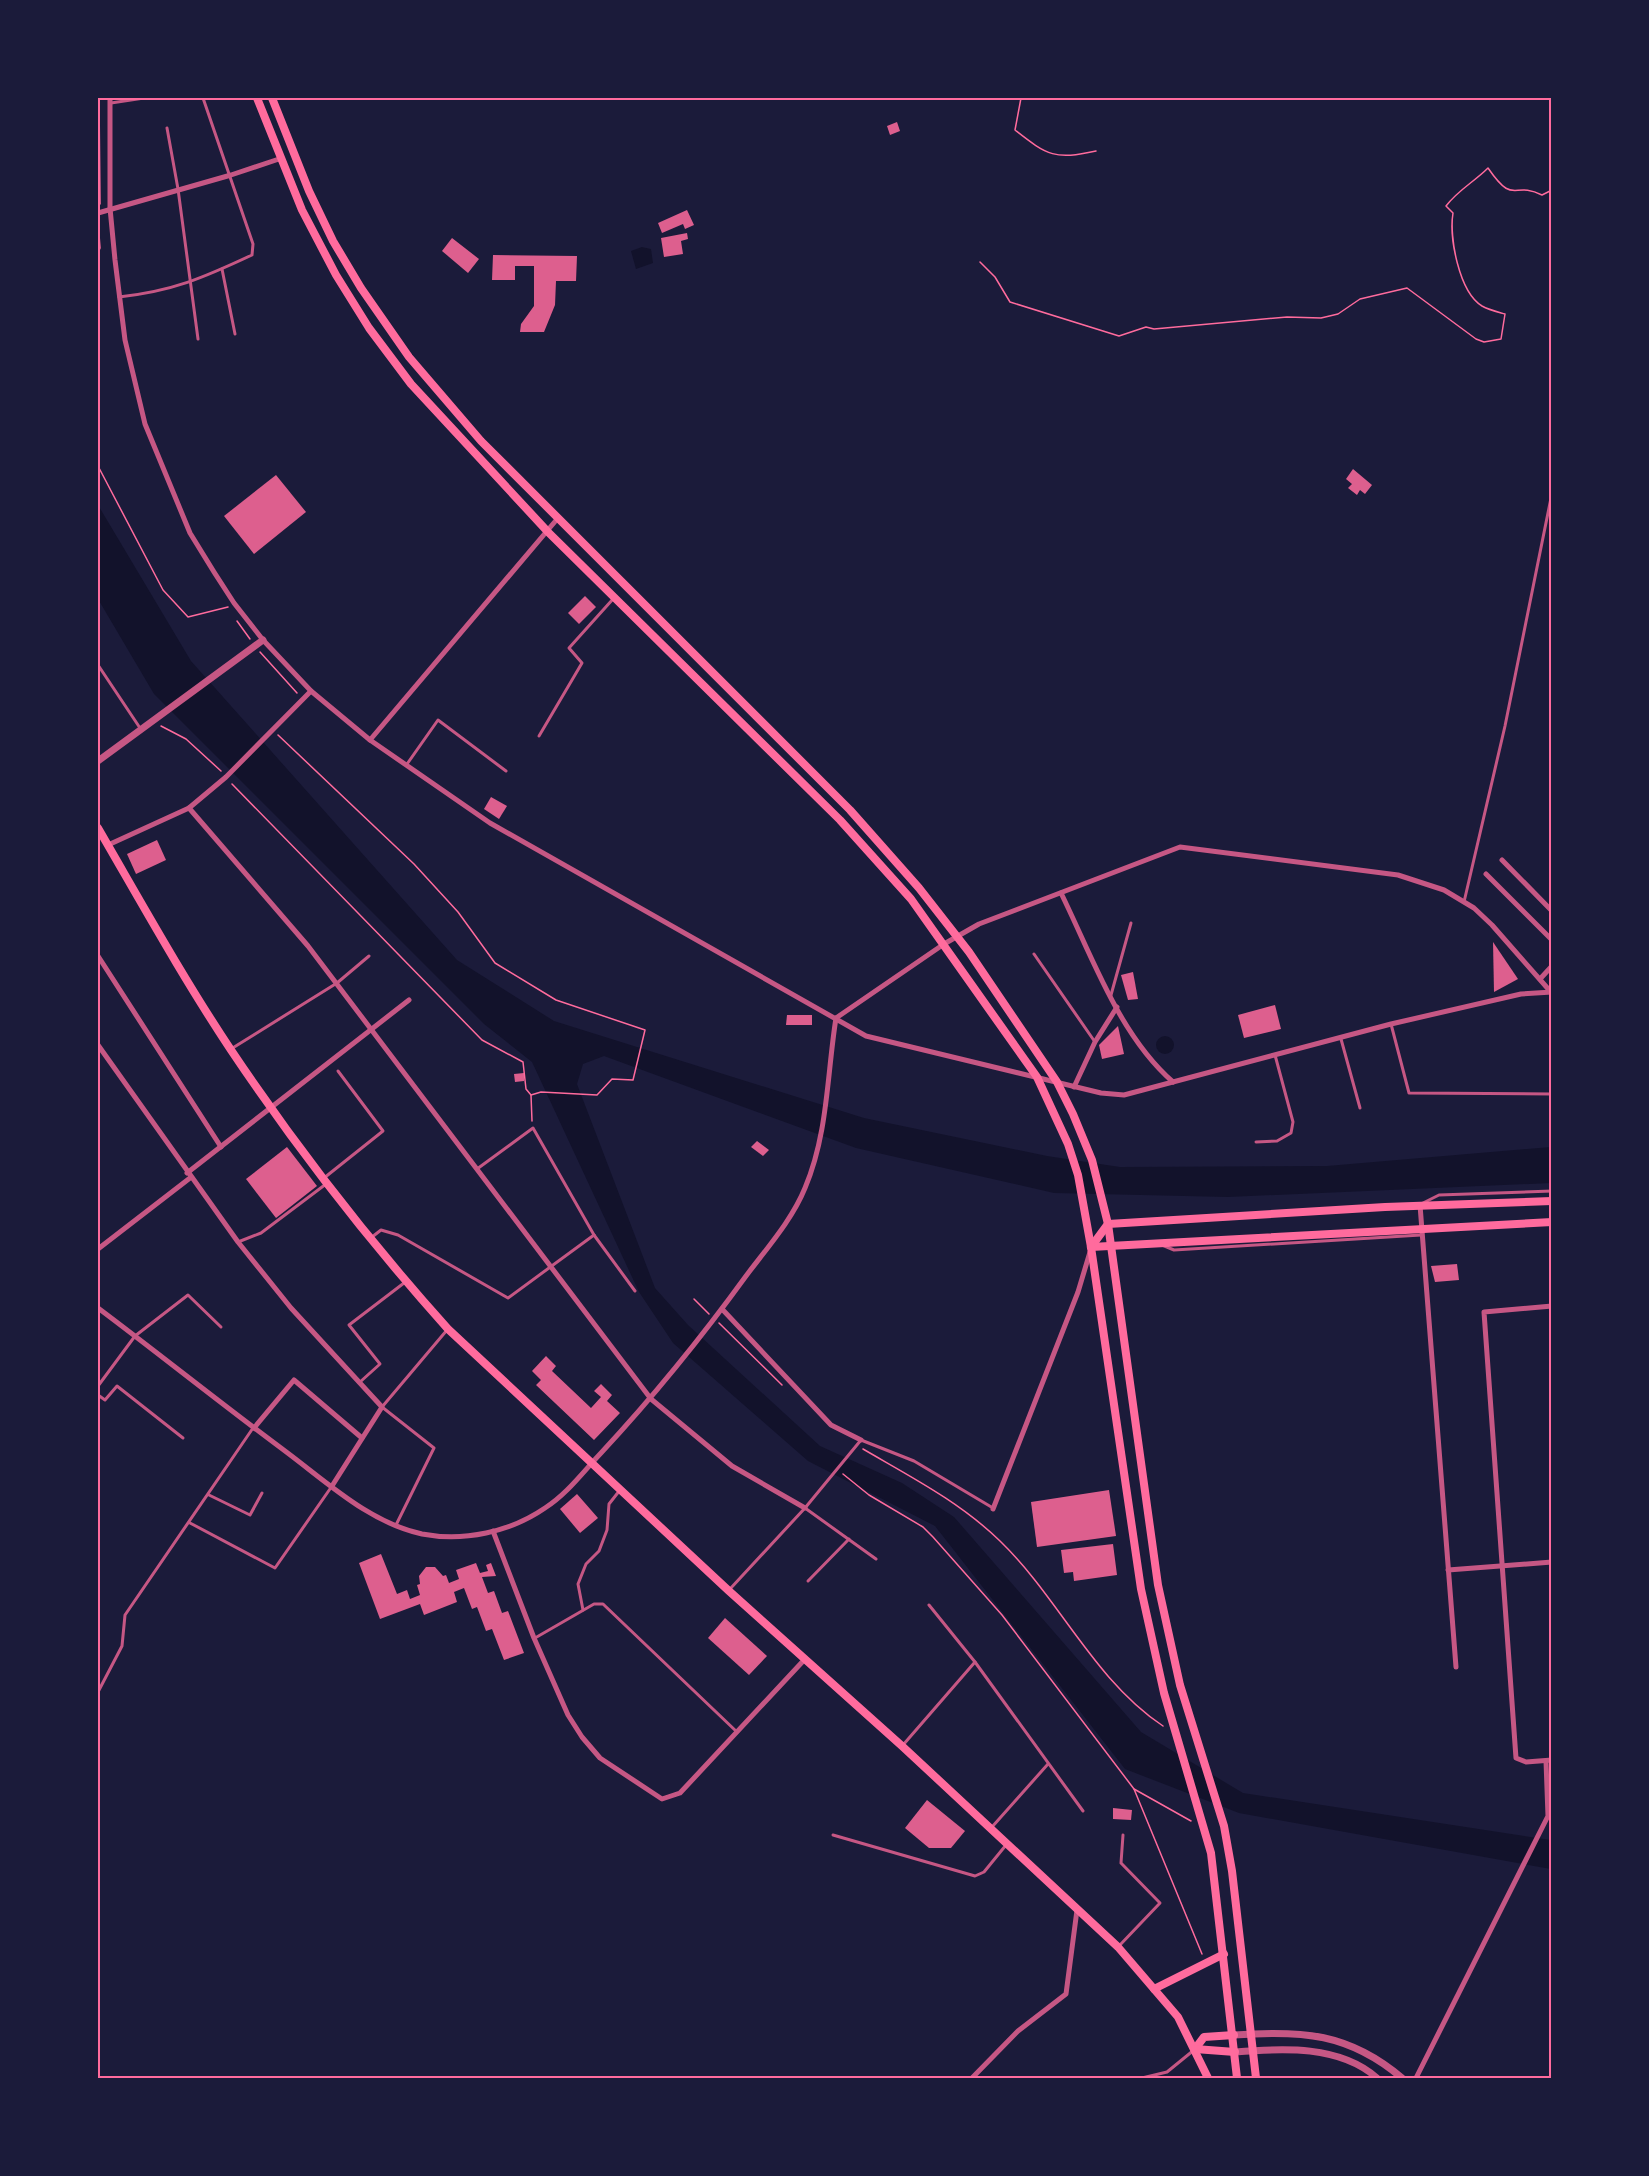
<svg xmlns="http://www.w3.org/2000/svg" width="1649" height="2176" font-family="Commissioner,sans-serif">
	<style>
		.water { fill: #12122b }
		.building { fill: #dd5f8e }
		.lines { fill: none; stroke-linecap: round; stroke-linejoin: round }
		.path { stroke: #ff6b9d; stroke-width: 1.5 }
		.service { stroke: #c65784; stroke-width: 3 }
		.minor { stroke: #c65784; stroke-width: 5 }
		.tertiary { stroke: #c65784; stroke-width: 7 }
		.secondary { stroke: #ff6b9d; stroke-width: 8 }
		.primary { stroke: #ff6b9d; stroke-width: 8 }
		.neatline { fill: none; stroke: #ff6b9d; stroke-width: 2 }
	</style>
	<rect width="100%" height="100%" fill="#1b1b3a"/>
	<g class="water">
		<path d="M642,247L651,249L653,263L636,269L631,251Z"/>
		<path d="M98,505L191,661L457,960L554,1021L864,1118L1047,1156L1120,1167L1327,1166L1551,1147V1183L1228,1197L1054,1193L856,1148L604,1056L583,1064L577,1084L655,1288L688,1325L820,1446L902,1483L954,1517L1141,1732L1243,1793L1551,1840V1869L1239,1813L1125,1769L935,1526L808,1461L673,1343L639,1292L532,1062L484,1024L154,694L98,599Z"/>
		<circle cx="1165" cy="1045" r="9"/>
	</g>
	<g class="building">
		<path d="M897,122L900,131L890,135L887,126Z"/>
		<path d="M687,210L694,225L685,229L683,224L662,233L658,223Z"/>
		<path d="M687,233L688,239L681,241L683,254L664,257L661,238Z"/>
		<path d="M452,238L479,259L468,273L442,251Z"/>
		<path d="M493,255L577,256L576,281H556L555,305L544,332H520L521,324L534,306V266H515V280H492Z"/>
		<path d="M1353,469L1372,485L1365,494L1360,490L1357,495L1348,488L1352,484L1346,479Z"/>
		<path d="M276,475L306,512L254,554L224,516Z"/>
		<path d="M585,596L596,607L579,624L568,613Z"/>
		<path d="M491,797L507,806L499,819L484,809Z"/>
		<path d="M157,840L166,860L136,874L127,854Z"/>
		<path d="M1493,942L1518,979L1494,992Z"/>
		<path d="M1133,972L1138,999L1128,1000L1121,975Z"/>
		<path d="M1275,1005L1281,1029L1244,1038L1238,1015Z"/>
		<path d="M787,1015H812V1025H786Z"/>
		<path d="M1118,1026L1124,1054L1102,1059L1099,1045Z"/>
		<path d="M524,1073V1081L515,1082L514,1074Z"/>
		<path d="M757,1141L769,1150L763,1156L751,1147Z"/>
		<path d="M287,1147L317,1186L276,1218L246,1179Z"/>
		<path d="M1457,1264L1459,1280L1435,1282L1431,1266Z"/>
		<path d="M546,1356L556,1366L552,1371L591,1408L601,1397L594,1391L601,1384L612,1395L607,1401L620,1413L594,1440L536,1385L541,1380L532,1371Z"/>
		<path d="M1109,1490L1116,1536L1037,1547L1031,1502Z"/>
		<path d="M577,1494L598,1518L580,1533L560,1509Z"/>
		<path d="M1113,1544L1117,1575L1074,1581L1073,1572L1064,1573L1061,1550Z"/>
		<path d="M381,1554L397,1594L407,1590L410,1599L420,1595L417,1585L420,1584L419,1576L426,1567H435L443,1576L446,1575L449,1583L459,1579L456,1570L476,1563L480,1573L488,1571L486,1565L491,1563L496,1576L482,1577L488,1593L494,1591L502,1613L508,1611L524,1653L504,1660L492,1629L486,1631L477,1607L472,1609L464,1588L454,1592L457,1602L424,1615L420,1604L380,1619L359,1563Z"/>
		<path d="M725,1618L767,1656L749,1675L708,1638Z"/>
		<path d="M927,1800L965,1831L951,1848H929L905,1828Z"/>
		<path d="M1113,1808L1132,1810L1131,1820L1113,1819Z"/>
	</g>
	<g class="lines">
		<g class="path">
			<path d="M99,98L100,204"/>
			<path d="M1021,98L1015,130C1048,156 1055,160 1096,151"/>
			<path d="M98,253L100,248L98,221"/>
			<path d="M980,262L995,277L1010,302L1119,336L1146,327L1154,329L1287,317L1321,318L1338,314L1360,299L1407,288L1476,339L1484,342L1501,339L1505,314C1498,312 1489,310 1482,306C1459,292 1449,237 1453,213L1446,206C1458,190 1474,182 1488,168C1515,207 1512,180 1542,195L1552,190"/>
			<path d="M98,466L163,590L188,617L228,607"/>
			<path d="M237,621L250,639"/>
			<path d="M260,652L297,693"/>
			<path d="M161,726L186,739L221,771"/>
			<path d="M278,735L414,864L458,912L495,963L556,1000L645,1030L633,1080L612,1079L597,1095L541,1092L531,1095L532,1121"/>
			<path d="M232,784L482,1040L523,1062L526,1089L531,1095"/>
			<path d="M694,1299L709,1314"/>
			<path d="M719,1323L782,1385"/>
			<path d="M863,1449C911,1477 960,1502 1000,1541C1059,1598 1093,1679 1163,1726"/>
			<path d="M843,1474L869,1495L923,1527L933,1537L1002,1615L1134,1789L1191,1821"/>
			<path d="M1134,1789L1202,1954"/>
		</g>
		<g class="service">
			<path d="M111,103L144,98"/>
			<path d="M167,128L178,189L198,339"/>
			<path d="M222,269L235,334"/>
			<path d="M119,297C173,291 203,278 252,255L253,244L203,98"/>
			<path d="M98,665L140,728"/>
			<path d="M539,736L582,663L569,648L613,599"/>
			<path d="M407,764L438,720L506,771"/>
			<path d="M1464,902L1505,726L1552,493"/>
			<path d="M1034,954L1095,1042"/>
			<path d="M1111,995L1131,923"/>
			<path d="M1391,1024L1409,1093L1552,1094"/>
			<path d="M1341,1039L1360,1108"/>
			<path d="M231,1049L337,983L369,956"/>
			<path d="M1256,1142L1277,1141L1291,1133L1293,1122L1275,1055"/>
			<path d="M477,1169L533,1128L594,1235L635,1291"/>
			<path d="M324,1178L383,1131L338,1071"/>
			<path d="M1423,1203L1439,1195L1552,1191"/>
			<path d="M372,1237L381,1230L398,1235L508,1298L594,1235"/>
			<path d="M238,1242L261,1233L326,1184"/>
			<path d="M1162,1245L1174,1250L1421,1235"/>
			<path d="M360,1382L380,1364L349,1325L404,1283"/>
			<path d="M98,1386L135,1336L188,1295L221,1327"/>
			<path d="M98,1395L105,1400L117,1386L183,1438"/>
			<path d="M209,1495L250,1515L262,1493"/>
			<path d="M805,1508L876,1559"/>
			<path d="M190,1523L275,1568L332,1486"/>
			<path d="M396,1525L434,1448L382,1407L447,1330"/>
			<path d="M808,1581L849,1539"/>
			<path d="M730,1589L805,1508L861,1440L914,1461L993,1508"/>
			<path d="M929,1605L975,1662L1083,1811"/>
			<path d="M583,1610L578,1584L586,1564L599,1551L607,1530L609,1504L620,1490"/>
			<path d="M535,1638L594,1604H603L737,1732"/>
			<path d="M98,1692L122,1646L125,1615L253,1428"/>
			<path d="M903,1745L975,1662"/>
			<path d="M992,1827L1048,1764"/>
			<path d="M833,1835L975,1876L984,1872L1006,1845"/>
			<path d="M1119,1946L1160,1903L1121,1863L1123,1835"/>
			<path d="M1142,2078L1167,2072L1194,2050"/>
		</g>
		<g class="minor">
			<path d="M110,98V208L115,260L125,340L145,424L190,533L214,572L234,603L263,640L311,691L370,740L490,823L866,1036L1101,1093L1124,1095L1391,1024L1521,994L1552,992"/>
			<path d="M98,213L231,175L279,159"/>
			<path d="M370,740L558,518"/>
			<path d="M189,808L308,946L651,1399L732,1466L805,1508"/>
			<path d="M108,845L189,808L226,777L311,691"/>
			<path d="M1502,860L1552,911"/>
			<path d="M1486,874L1552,940"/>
			<path d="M1061,893C1092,956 1119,1035 1173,1082"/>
			<path d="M98,956L221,1147"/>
			<path d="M1540,979L1552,966"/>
			<path d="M836,1018L944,944L979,924L1180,847L1398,875L1444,890L1474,908L1492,925L1550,991"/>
			<path d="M98,1045L238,1242L291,1308L382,1407L332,1486"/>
			<path d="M1074,1087L1095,1042L1117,1007"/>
			<path d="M187,1173L409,1000"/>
			<path d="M1420,1205L1456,1667"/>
			<path d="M98,1249L190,1178"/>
			<path d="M1552,1306L1484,1312L1516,1758L1526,1762L1552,1760"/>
			<path d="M98,1308C162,1356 224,1406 289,1454C330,1485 371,1523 422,1534C464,1542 510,1532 545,1508C567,1494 583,1472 601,1453C653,1397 701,1338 746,1276C767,1248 792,1220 805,1188C828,1134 827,1074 836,1018"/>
			<path d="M722,1309L831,1425L861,1440"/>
			<path d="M254,1428L294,1380L362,1438"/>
			<path d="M993,1509L1078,1292L1090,1252"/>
			<path d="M493,1531L534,1638L568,1715L582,1737L600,1758L662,1799L680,1793L805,1659"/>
			<path d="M1448,1570L1552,1562"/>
			<path d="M972,2078L1018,2031L1066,1994L1077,1910"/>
			<path d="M1416,2078L1548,1816L1546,1761"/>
		</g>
		<g class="tertiary">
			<path d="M98,761L263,640"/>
			<path d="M1234,2035C1302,2030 1349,2033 1402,2078"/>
			<path d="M1235,2052C1283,2048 1340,2045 1377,2078"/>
		</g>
		<g class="secondary">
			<path d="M1091,1247L1108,1224L1385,1207L1552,1201"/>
			<path d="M1091,1247L1552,1222"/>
		</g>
		<g class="primary">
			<path d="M257,98L302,210L336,275L369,328L411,384L548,532L840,820L911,899L1037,1077L1068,1144L1078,1175L1091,1247L1141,1589L1164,1693L1211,1853L1237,2078"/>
			<path d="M272,98L309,191L333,241L361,288L409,357L481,441L850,810L919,888L969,952L1057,1082L1073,1114L1092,1160L1108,1224L1158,1585L1180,1685L1224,1826L1232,1871L1256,2078"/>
			<path d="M98,828C141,902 183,978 231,1050C296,1147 370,1242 448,1329L729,1591L902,1746L1118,1947L1178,2017L1208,2078"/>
			<path d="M1154,1989L1224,1954"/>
			<path d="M1195,2049L1204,2037L1234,2035"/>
			<path d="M1195,2049L1235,2052"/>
		</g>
	</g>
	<rect width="1649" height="2176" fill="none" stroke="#1b1b3a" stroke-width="198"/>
	<rect x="99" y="99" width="1451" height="1978" class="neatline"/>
</svg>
